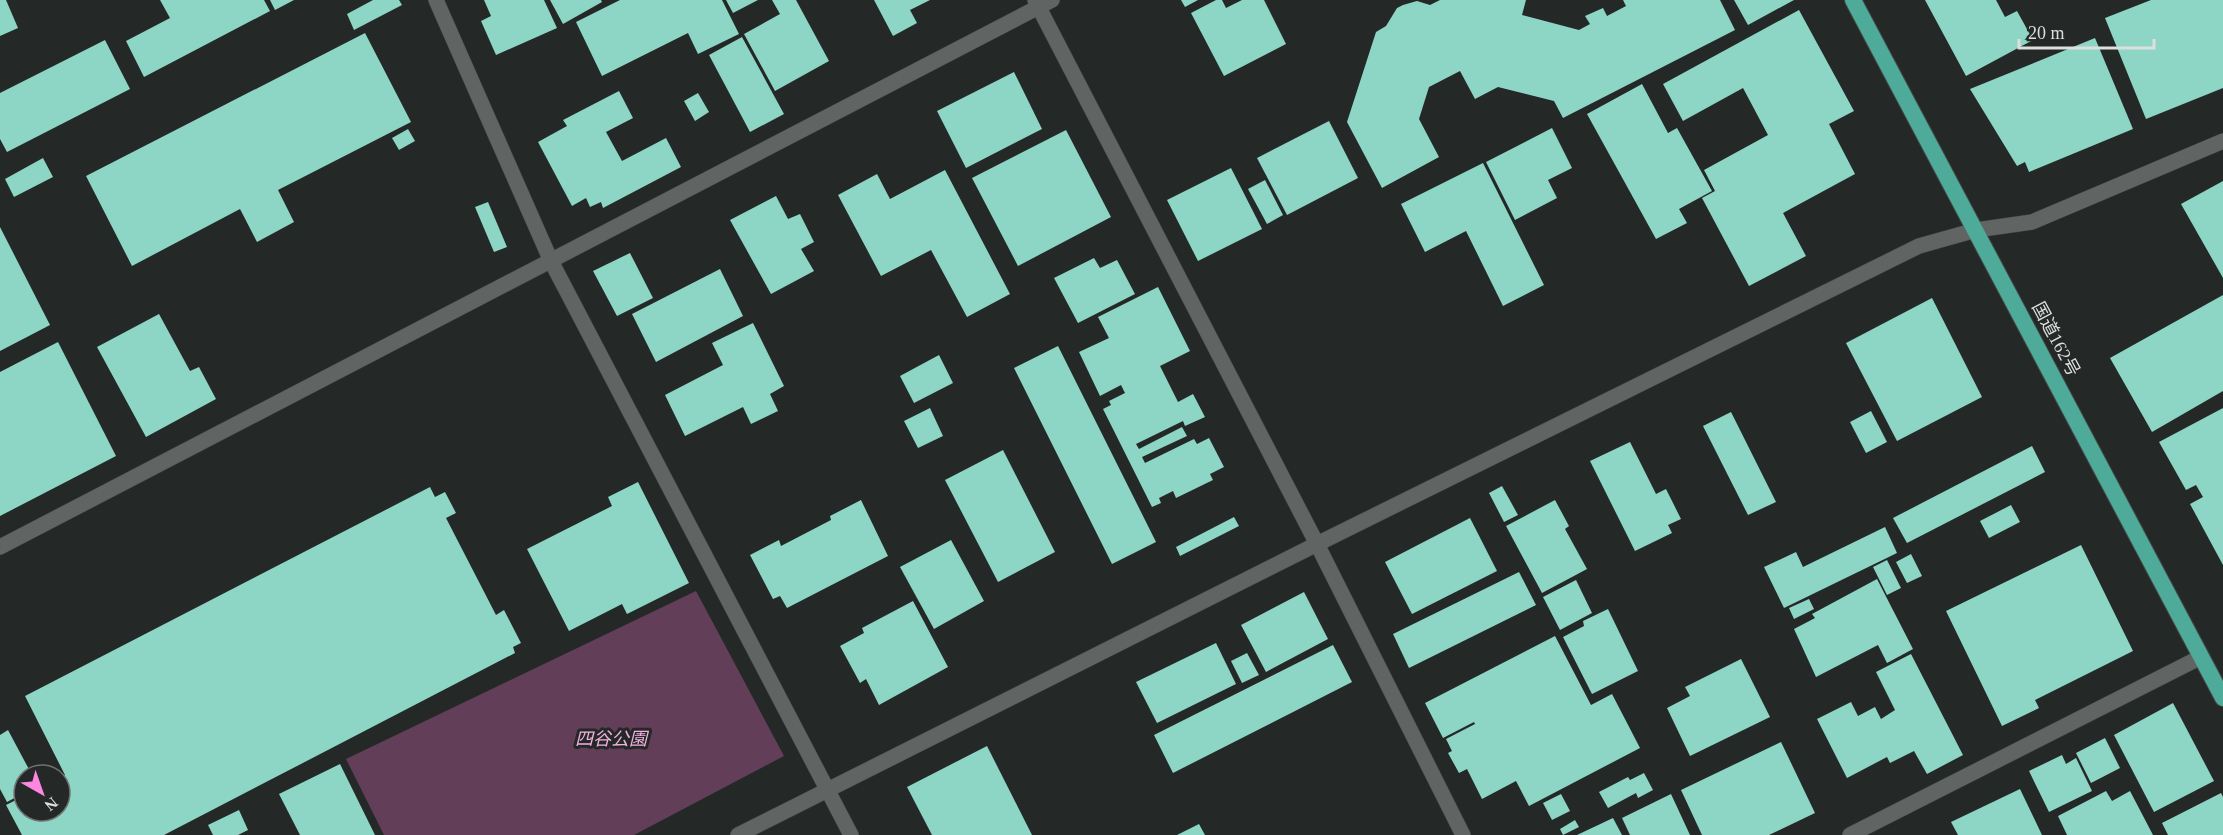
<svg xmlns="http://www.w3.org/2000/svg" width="2223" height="835" font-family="'Times New Roman','Noto Sans JP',serif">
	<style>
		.green { fill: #623e59 }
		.building { fill: #8dd5c5 }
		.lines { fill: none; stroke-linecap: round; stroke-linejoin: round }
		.minor-casing { stroke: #434746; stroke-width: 16 }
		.trunk-casing { stroke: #434746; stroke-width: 18 }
		.minor { stroke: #606564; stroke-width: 15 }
		.trunk { stroke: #4eaa99; stroke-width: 16 }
		.labels { text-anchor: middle; stroke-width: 6; stroke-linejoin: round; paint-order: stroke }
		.street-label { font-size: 18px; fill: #dcdfde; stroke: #242928 }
		.park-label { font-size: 18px; font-style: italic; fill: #f3ade0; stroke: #242928 }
	</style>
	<rect width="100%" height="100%" fill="#242928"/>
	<path class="green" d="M696,591L784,756L634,835H384L346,759Z"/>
	<g class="building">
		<path d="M0,0H6L18,28L0,36Z"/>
		<path d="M160,0H264L270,11L144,77L126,41L170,18Z"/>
		<path d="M270,0H294L275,10Z"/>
		<path d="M373,0H399L402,5L354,30L347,14Z"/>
		<path d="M484,0H544L557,28L496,55L481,21L491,16Z"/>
		<path d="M550,0H601L602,2L563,24Z"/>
		<path d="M620,0H722L739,34L698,54L688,33L602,76L576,22Z"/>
		<path d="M726,0H758L733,13Z"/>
		<path d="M772,0H796L829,61L775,91L744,34L780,14Z"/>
		<path d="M874,0H930L910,10L917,23L893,36Z"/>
		<path d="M1181,0H1198L1185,7Z"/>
		<path d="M1216,0H1222L1226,8L1242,0H1264L1286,44L1224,76L1191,13Z"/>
		<path d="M1440,0H1526L1522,15L1579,30L1590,24L1585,16L1603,8L1607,16L1626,6L1623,0H1720L1735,30L1563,118L1554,101L1498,87L1475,99L1460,71L1429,87L1419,119L1439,157L1382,188L1347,122L1376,32L1386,26L1397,8L1403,5L1417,1L1430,5Z"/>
		<path d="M1734,0H1794L1748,25Z"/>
		<path d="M1925,0H1996L2005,17L2017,11L2033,40L1966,76Z"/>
		<path d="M2151,0H2223V88L2146,119L2105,18Z"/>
		<path d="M1799,10L1854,111L1829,124L1855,174L1783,213L1806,256L1749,286L1702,198L1715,191L1704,170L1768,135L1743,88L1683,121L1663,84Z"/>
		<path d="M365,33L411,122L278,190L294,222L257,242L240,209L132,266L86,176Z"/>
		<path d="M742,37L784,114L750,132L709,55Z"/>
		<path d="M2095,38L2133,129L2029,172L2025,162L2017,166L1970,89Z"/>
		<path d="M105,40L130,89L7,152L0,139V93Z"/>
		<path d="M1014,72L1042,129L966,168L937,111Z"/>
		<path d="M1642,84L1668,133L1677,128L1712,191L1679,209L1687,223L1656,239L1587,114Z"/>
		<path d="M619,91L633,118L606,132L622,161L666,138L681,167L603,208L601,202L590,207L586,198L572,206L538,142L567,126L563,120Z"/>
		<path d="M698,93L709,112L695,121L684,101Z"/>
		<path d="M1329,121L1358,178L1287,215L1257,158Z"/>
		<path d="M1552,128L1572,168L1548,180L1557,198L1515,220L1486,162Z"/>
		<path d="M408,129L415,141L399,150L392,138Z"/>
		<path d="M1066,130L1111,217L1018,266L972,178Z"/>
		<path d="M43,158L53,177L14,197L5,179Z"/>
		<path d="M1483,163L1544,285L1503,306L1466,231L1425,252L1401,204Z"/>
		<path d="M1231,168L1262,229L1198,261L1167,200Z"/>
		<path d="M945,170L1010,294L967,317L931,250L881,276L838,195L877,174L890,199Z"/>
		<path d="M1265,180L1283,215L1267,224L1248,189Z"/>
		<path d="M2223,181V278L2181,204Z"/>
		<path d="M776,196L788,219L800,214L814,242L801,249L814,271L771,294L730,220Z"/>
		<path d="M488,202L507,247L494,252L475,207Z"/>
		<path d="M0,227L50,325L0,351Z"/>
		<path d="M630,253L653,298L617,316L593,271Z"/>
		<path d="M1094,258L1100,268L1117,260L1135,294L1078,323L1054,278Z"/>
		<path d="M720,269L743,316L656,362L632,314Z"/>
		<path d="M1158,287L1190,351L1160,366L1178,402L1193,394L1205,417L1185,426L1183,421L1136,444L1139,449L1182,427L1187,436L1142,457L1145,463L1194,439L1197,444L1209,438L1224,467L1210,474L1213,480L1176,498L1173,491L1159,498L1161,503L1152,507L1103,409L1111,405L1109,401L1125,393L1121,385L1100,396L1079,352L1109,338L1098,317Z"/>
		<path d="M2223,295V391L2152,432L2110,358Z"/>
		<path d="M1932,298L1982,397L1897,441L1846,343Z"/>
		<path d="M159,314L190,371L199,367L216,399L146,437L97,347Z"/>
		<path d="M753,323L784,386L770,394L778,411L751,424L743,407L685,436L665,395L723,365L712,343Z"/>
		<path d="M58,342L116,456L0,516V372Z"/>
		<path d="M1058,346L1156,542L1112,564L1014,368Z"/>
		<path d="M939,355L953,383L914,403L900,376Z"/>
		<path d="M930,408L943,436L918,448L904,421Z"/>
		<path d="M2223,408V565L2190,504L2203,497L2196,485L2186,490L2159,442Z"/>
		<path d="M1871,411L1887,442L1866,453L1850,422Z"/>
		<path d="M1731,412L1776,502L1748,515L1703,426Z"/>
		<path d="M1630,442L1656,494L1666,489L1681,519L1668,525L1672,533L1635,551L1590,461Z"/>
		<path d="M2032,446L2045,472L1907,543L1893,518Z"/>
		<path d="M1003,450L1055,552L998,582L945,480Z"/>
		<path d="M638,482L689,583L627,614L622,604L569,631L527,549L612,506L608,497Z"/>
		<path d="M1502,486L1518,515L1504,522L1489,493Z"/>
		<path d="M430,487L435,497L445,492L456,513L446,518L496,615L504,610L521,643L513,647L515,653L164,835H22L6,805L24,796V811H60V777L65,775L25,696Z"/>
		<path d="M861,500L888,556L787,608L780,596L773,599L750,555L779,540L781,546L831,520L830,516Z"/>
		<path d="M1555,500L1569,526L1565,529L1587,569L1542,593L1506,526Z"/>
		<path d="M2011,505L2020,522L1989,538L1980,521Z"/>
		<path d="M1234,517L1239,526L1180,556L1176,547Z"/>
		<path d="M1470,518L1497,571L1412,614L1385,562Z"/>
		<path d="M1885,527L1897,553L1784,608L1764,567L1796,552L1803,567Z"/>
		<path d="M951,540L984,601L934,629L900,567Z"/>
		<path d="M2081,545L2133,651L2035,700L2039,708L2002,726L1946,611Z"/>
		<path d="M1911,554L1922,576L1907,583L1896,562Z"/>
		<path d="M1887,560L1901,588L1887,595L1873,567Z"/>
		<path d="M1519,572L1536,605L1409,668L1393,634Z"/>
		<path d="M1877,579L1913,649L1887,663L1878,645L1816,677L1794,629L1815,618L1812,614Z"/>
		<path d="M1576,580L1592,613L1560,630L1543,597Z"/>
		<path d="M1304,592L1328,639L1266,672L1241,625Z"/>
		<path d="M1809,599L1814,609L1794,619L1789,608Z"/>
		<path d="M913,601L948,667L879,705L866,679L860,683L840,646L864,633L862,628Z"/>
		<path d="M1608,609L1638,671L1592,694L1563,637L1584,626L1583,621Z"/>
		<path d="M1555,636L1591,705L1612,694L1640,748L1529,806L1516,781L1482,799L1467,769L1459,773L1448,753L1452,751L1446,739L1475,724L1474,722L1443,738L1425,703Z"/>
		<path d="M1216,643L1236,684L1157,723L1136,682Z"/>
		<path d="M1333,645L1352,682L1173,773L1154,735Z"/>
		<path d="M1247,653L1259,675L1242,683L1231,661Z"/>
		<path d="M1911,654L1963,755L1927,774L1914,751L1890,763L1887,757L1847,778L1817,719L1851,702L1858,716L1875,707L1881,719L1895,710L1876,672Z"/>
		<path d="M1741,659L1770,717L1690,756L1667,708L1690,696L1685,687Z"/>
		<path d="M2173,703L2214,781L2154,812L2114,735Z"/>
		<path d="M8,730L32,775H24V793L7,802L0,789V735Z"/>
		<path d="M2105,738L2120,768L2091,783L2076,753Z"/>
		<path d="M1781,742L1815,813L1769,835H1702L1681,790Z"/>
		<path d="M987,746L1032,835H932L907,787Z"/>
		<path d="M2062,755L2066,764L2076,758L2092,791L2049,812L2029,771Z"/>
		<path d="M340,764L375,835H300L279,794Z"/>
		<path d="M1644,773L1653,790L1638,798L1636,793L1608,808L1599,792L1628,777L1630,780Z"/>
		<path d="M2020,789L2042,835H1958L1951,822Z"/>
		<path d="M2106,791L2112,801L2130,791L2153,835H2067L2058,816Z"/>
		<path d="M2221,793L2223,797V835H2168L2162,823Z"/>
		<path d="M1561,794L1570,811L1552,820L1543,803Z"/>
		<path d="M1671,794L1690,835H1630L1622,818Z"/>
		<path d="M239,810L248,830L238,835H213L208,825Z"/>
		<path d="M1613,818L1622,835H1577Z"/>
		<path d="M1575,820L1579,827L1563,835L1560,829Z"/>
		<path d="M1199,824L1205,835H1177Z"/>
	</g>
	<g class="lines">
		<defs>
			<g id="minor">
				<path d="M436,0L551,261L851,835"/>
				<path d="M1035,0L1317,544L1463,835"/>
				<path d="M0,547L1052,0"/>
				<path d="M738,835L1317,544L1919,246L1976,230L2032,222L2223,141"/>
				<path d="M1850,835L2201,657"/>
			</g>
			<path id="trunk" d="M1853,0L2223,698"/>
		</defs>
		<use href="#minor" class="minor-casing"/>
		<use href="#trunk" class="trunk-casing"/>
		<use href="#minor" class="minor"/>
		<use href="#trunk" class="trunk"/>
	</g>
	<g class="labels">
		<g class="street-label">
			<text transform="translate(2056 339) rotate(62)" y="6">国道162号</text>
		</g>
		<g class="park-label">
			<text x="611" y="745">四谷公園</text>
		</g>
	</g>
	<g transform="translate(42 793) rotate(140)"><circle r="28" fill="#242928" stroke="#6e7271" stroke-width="1.5"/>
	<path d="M0-4.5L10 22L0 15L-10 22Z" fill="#fd86e1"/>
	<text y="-9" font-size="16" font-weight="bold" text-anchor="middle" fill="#dcdfde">N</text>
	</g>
	<path d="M2019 39v9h135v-9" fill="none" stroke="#dcdfde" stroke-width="3"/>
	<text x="2028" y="39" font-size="18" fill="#dcdfde" stroke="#242928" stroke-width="4.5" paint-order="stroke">20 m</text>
</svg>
